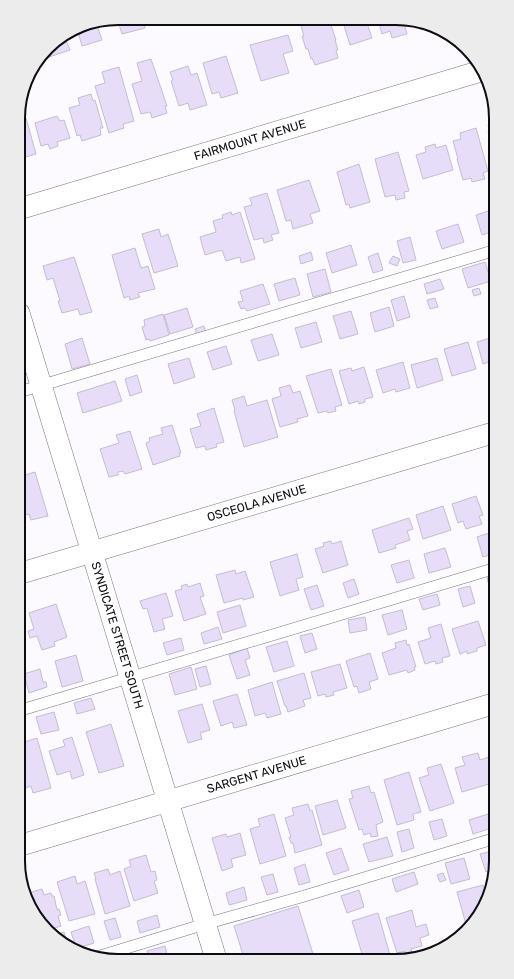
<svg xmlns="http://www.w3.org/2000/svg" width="514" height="979" font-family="Rubik,sans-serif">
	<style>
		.building { fill: #e8ddf9; stroke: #c4bdcf }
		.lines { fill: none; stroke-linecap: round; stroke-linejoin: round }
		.lane-casing { stroke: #7c7586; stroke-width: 12 }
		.street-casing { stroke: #7c7586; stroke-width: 22 }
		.lane { stroke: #fff; stroke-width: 11 }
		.street { stroke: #fff; stroke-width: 21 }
		.labels { text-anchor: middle; stroke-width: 3; stroke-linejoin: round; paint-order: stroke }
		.street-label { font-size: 12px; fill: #0e0c12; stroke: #fff }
		.rim { fill: none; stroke: #0e0c12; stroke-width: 2 }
	</style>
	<rect width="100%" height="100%" fill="#fcfafe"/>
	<g class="building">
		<path d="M117,18H143L145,28L122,34Z"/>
		<path d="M162,18H183V19L164,24Z"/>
		<path d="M299,19H329L336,40H335L338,50H336L338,58L315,65L312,58L311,59L308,49H306L302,36H304Z"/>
		<path d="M342,19L358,20L359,22L366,20L372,38L350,45Z"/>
		<path d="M378,20H403L407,34L392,38L390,31L382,34Z"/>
		<path d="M415,20L430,27L421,30L419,23L416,24Z"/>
		<path d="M96,22L102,40L82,46L77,28Z"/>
		<path d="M64,35L70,50L49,57L47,50L52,43Z"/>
		<path d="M288,35L293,51L283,54L289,73L261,81L250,45Z"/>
		<path d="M226,56L238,93L221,98L219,92L212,94L203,63Z"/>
		<path d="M151,59L167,106H165L167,113L152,118L150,112L141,114L132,84L142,81L137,63Z"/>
		<path d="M188,66L191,75L197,73L207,105L190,110L188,103L179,106L171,81L173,80L170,72Z"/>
		<path d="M119,67L134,121L123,124L124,128L109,133L95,86L105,83L102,72Z"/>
		<path d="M91,94L93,101L95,100L103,128H100L101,135L82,141L80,135L77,136L69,108L80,105L78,98Z"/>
		<path d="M19,106L24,119L26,118L36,154L19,159Z"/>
		<path d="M57,116L60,121L64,120L70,138L57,142L58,146L50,149L48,144L41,146L35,123Z"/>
		<path d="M496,123V160L488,132H490L488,125Z"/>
		<path d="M476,128L488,171L483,173L485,179L472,182L471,178L463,180L457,159H458L453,141L461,139L460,133Z"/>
		<path d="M435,144L436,148L446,145L453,170L423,179L416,155L426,152L425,147Z"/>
		<path d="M398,152L409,191L404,192L405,198L396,200L395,195L385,197L375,159Z"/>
		<path d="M359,164L370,202L350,208L349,204L346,205L337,172Z"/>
		<path d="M309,180L320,211L310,214L313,223L293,229L291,220L286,221L277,190Z"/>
		<path d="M267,193L279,233L271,235L273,240L264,243L263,238L254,240L244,207L252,205L250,198Z"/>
		<path d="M496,207V218L492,208Z"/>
		<path d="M488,211L494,231L482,235L476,215Z"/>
		<path d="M231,212L232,215L240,212L255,259L241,263L240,257L226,261L222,250L205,255L200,237L216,232L213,221L223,218L222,215Z"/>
		<path d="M458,224L464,242L442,249L436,231Z"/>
		<path d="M159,229L161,237L168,234L178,266L154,273L142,234Z"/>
		<path d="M410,237L416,260L403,263L397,241Z"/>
		<path d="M351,245L357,265L332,273L326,253Z"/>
		<path d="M135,248L141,268L148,266L155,289L138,293L140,297L130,300L129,296L124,298L112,255Z"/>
		<path d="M311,252L313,260L301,264L299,256Z"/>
		<path d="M378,253L383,270L373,273L368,257Z"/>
		<path d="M393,256L400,259L397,266L389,263Z"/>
		<path d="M74,257L92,312L80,315L78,309L62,313L58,301H60L53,278L47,280L43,266Z"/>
		<path d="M485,262L491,281L468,288L462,269Z"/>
		<path d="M325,269L331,292L313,297L307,274Z"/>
		<path d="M295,278L300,295L279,301L274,284Z"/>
		<path d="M440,279L444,289L427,294L424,284Z"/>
		<path d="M263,284L270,304L247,311L245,308L241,309L238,302L243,301L240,291Z"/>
		<path d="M479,288L481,294L474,296L472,290Z"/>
		<path d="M404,296L410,317L397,321L391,300Z"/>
		<path d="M435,298L438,307L430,309L427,300Z"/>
		<path d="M389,307L394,326L375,332L370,313Z"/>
		<path d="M187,308L193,327L170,334L164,315Z"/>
		<path d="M351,311L358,334L340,339L333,316Z"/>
		<path d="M163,314L169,335L150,341L149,339L146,340L142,327L145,326L144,320Z"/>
		<path d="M316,322L322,342L301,348L295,328Z"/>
		<path d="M204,326L206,333L197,335L195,329Z"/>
		<path d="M272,334L279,355L258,361L251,340Z"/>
		<path d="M496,336V360L483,364L477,342Z"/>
		<path d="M82,338L90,364L72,369L65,344Z"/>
		<path d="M468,342L476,369L452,376L444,349Z"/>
		<path d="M226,346L232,364L213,370L207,352Z"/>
		<path d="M189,358L195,377L174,384L168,364Z"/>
		<path d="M437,358L443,380L417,388L411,365Z"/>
		<path d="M403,362L410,388L396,392L395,389L383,393L376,370Z"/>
		<path d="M364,367L373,397L365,399V402L359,404L358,401L349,404L339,371L351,368L352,371Z"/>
		<path d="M331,369L342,405L335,407L336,411L328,413L327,411L318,413L306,376Z"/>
		<path d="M137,375L142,392L130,396L125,379Z"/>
		<path d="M115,381L122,401L83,413L77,393Z"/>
		<path d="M290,385L293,393L300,391L308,416L297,419L298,422L280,427L272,399L281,396L279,388Z"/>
		<path d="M244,396L247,406L267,400L278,437L244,447L234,411L235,410L232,400Z"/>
		<path d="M214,408L224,442L216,444L217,447L206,450L205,446L196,448L190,429L201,426L197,414Z"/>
		<path d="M172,425L181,453H179L180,456L153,465L146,443L150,441L149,438L163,434L161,428Z"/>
		<path d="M130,431L142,469L125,474L123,471L118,472V475L109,477L100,449L119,443L116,435Z"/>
		<path d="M35,472L48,516L31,520L29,514L18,517V477Z"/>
		<path d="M476,496L483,515L479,516L482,524L466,529L463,521L458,523L452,504Z"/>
		<path d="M443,506L451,530L423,539L416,515Z"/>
		<path d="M409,518L413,529L407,531L410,540L395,545L396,548L379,553L372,530Z"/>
		<path d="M495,531L496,553L483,557L477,537Z"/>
		<path d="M331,541L332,544L341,541L348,565L323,573L315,549L324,546L323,543Z"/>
		<path d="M445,548L451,567L429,573L424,554Z"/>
		<path d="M297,554L303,577L296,579L299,590L280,596L270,562Z"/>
		<path d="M409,560L414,578L397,583L391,565Z"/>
		<path d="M235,570L236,574L245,571L254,597L243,600V598L224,603L216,575Z"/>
		<path d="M496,575V588L490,589L487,578Z"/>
		<path d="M354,579L359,594L348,598L343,583Z"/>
		<path d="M200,583L204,596L200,597L206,614L184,621L175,591L182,589L181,586L187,584L188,587Z"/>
		<path d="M317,585L324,606L311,610L304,589Z"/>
		<path d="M470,586L475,603L463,607L458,589Z"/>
		<path d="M166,593L173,616L162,619L165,629L154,632L147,608L143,609L140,601Z"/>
		<path d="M437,594L440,605L423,610L419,599Z"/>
		<path d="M56,604L67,637L54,642L55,646L42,650L37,636L30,638L28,631L34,629L29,613Z"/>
		<path d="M240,605L246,626L223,633L217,612Z"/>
		<path d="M402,610L407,629L388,635L382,615Z"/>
		<path d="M496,616V634L491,618Z"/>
		<path d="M365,617L367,630L350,633L348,620Z"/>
		<path d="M478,621L486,645L477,648V651L467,654V651L460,654L452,629Z"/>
		<path d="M441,624L450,656L442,658L443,662L436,664L435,661L425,664L418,642L431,638L428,628Z"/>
		<path d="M218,627L222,639L204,644L201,633Z"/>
		<path d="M312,633L317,649L305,653L300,636Z"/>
		<path d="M181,638L184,650L167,655L163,643Z"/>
		<path d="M406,640L407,645L409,644L416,667H414L415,670L408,673L407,670L389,675L382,653L396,648L395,643Z"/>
		<path d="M287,641L294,666L274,672L266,647Z"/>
		<path d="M247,648L250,658L245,660L250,675L237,679L229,655Z"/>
		<path d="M370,653L378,679L369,682L371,689L359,693L357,686L354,687L346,661Z"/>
		<path d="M76,655L83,681L62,687L55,661Z"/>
		<path d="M340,664L347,688L333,692L334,695L326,697L325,694L318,696L311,672Z"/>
		<path d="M206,666L211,684L200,687L195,669Z"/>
		<path d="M191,667L197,689L175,695L169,674Z"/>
		<path d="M40,669L43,682H46L47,687L29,693L24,674Z"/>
		<path d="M304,673L311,698L303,700L305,706L288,712L286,706H285L277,681Z"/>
		<path d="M272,682L281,714L267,718L265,713L255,716L248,690Z"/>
		<path d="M237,694L247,725L234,728L232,722L221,726L213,701Z"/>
		<path d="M91,698L95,709L77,714L74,703Z"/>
		<path d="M202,704L210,730L200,733L202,739L188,743L178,711Z"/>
		<path d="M54,712L59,730L41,734L36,717Z"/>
		<path d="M18,719L23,732L18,733Z"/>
		<path d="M111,724L124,766L99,773L86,732Z"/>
		<path d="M72,737L84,775L72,779L70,771L57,775L49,751L65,746L63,740Z"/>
		<path d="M37,738L51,788L33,793L31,786L23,789L18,771V744Z"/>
		<path d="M478,753L480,760L489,757L496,782L462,792L455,768L465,765L462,757Z"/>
		<path d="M441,764L454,803L430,811L419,778L429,775L427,768Z"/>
		<path d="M409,772L421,812L413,814L414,820L397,825L384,780Z"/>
		<path d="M369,786L371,793L374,792L383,822L376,825L378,836L371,837L370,833L364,835L362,829L359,830L349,799L353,798L351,791Z"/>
		<path d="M337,800L346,828L323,835L315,806Z"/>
		<path d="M308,804L310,811L312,810L322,845L295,853L293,843H291L289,837H291L285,818L294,815L292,808Z"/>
		<path d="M274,814L286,856L260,864L250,829L260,826L258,819Z"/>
		<path d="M488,814L492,828L473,834L469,820Z"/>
		<path d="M442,819L447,836L434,840L429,822Z"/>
		<path d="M409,829L414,848L402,852L397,832Z"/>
		<path d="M240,833L246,855L231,859L233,867L222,871L212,838L226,834L227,837Z"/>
		<path d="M387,837L393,856L369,862L363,844Z"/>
		<path d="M341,848L349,870L334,875L326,853Z"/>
		<path d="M492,851L496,868L495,869L486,872L480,854Z"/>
		<path d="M146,855L151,872L155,871L157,880L154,881L158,893L134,901L124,869L131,866L129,860Z"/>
		<path d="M464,858L470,879L451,884L445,863Z"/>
		<path d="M305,864L310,882L299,885L294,868Z"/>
		<path d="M108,869L110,875L120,871L130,906L105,914L95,879H96L94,873Z"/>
		<path d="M414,872L418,884L396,892L392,879Z"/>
		<path d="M443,873L446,880L440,882L437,875Z"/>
		<path d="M273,874L278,892L267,895L261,877Z"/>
		<path d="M75,876L77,884L85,881L95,914L69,921L57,882Z"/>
		<path d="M483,885L486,894L475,922L467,928L457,892Z"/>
		<path d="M244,887L247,900L229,905L226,893Z"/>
		<path d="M42,889L44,895L51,893L52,896H54L57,910L59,909L61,915L58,916L61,926L48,930L28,900L30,899L29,893Z"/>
		<path d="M359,890L364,907L347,913L341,896Z"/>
		<path d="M298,906L314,957L244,958L234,926Z"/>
		<path d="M412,910L416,927L426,924L429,935L420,938L422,946L411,949L412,952L405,954V951L397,953L386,918Z"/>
		<path d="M378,913L390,955L363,957L352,921Z"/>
		<path d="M157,915L160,927L140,933L137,921Z"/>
		<path d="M115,918L121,937L110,940L104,921Z"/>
		<path d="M89,926L94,943L78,948L76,947L71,932Z"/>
		<path d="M64,932L67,943L52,936Z"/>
		<path d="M165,946L168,959L150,960L147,951Z"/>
	</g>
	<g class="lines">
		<defs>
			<g id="lane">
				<path d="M19,392L496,250"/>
				<path d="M18,711L496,568"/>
				<path d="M97,957L205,924L301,897L496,838"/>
			</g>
			<g id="street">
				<path id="s1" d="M19,209L481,71"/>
				<path id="s2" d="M19,313L216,959"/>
				<path id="s3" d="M18,574L496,432"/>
				<path id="s4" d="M18,846L496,703"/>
			</g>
		</defs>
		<use href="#lane" class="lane-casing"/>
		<use href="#street" class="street-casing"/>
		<use href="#lane" class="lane"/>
		<use href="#street" class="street"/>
	</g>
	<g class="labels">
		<g class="street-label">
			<text dy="4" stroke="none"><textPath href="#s1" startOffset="241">FAIRMOUNT AVENUE</textPath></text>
			<text dy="4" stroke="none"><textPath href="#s3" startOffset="249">OSCEOLA AVENUE</textPath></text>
			<text dy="4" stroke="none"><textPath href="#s2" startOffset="337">SYNDICATE STREET SOUTH</textPath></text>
			<text dy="4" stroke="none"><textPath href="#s4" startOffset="249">SARGENT AVENUE</textPath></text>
		</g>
	</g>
	<path d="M0 0H514V979H0ZM118 25H396A93 93 0 0 1 489 118V861A93 93 0 0 1 396 954H118A93 93 0 0 1 25 861V118A93 93 0 0 1 118 25Z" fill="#ececec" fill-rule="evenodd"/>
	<path class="rim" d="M118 25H396A93 93 0 0 1 489 118V861A93 93 0 0 1 396 954H118A93 93 0 0 1 25 861V118A93 93 0 0 1 118 25Z"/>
</svg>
